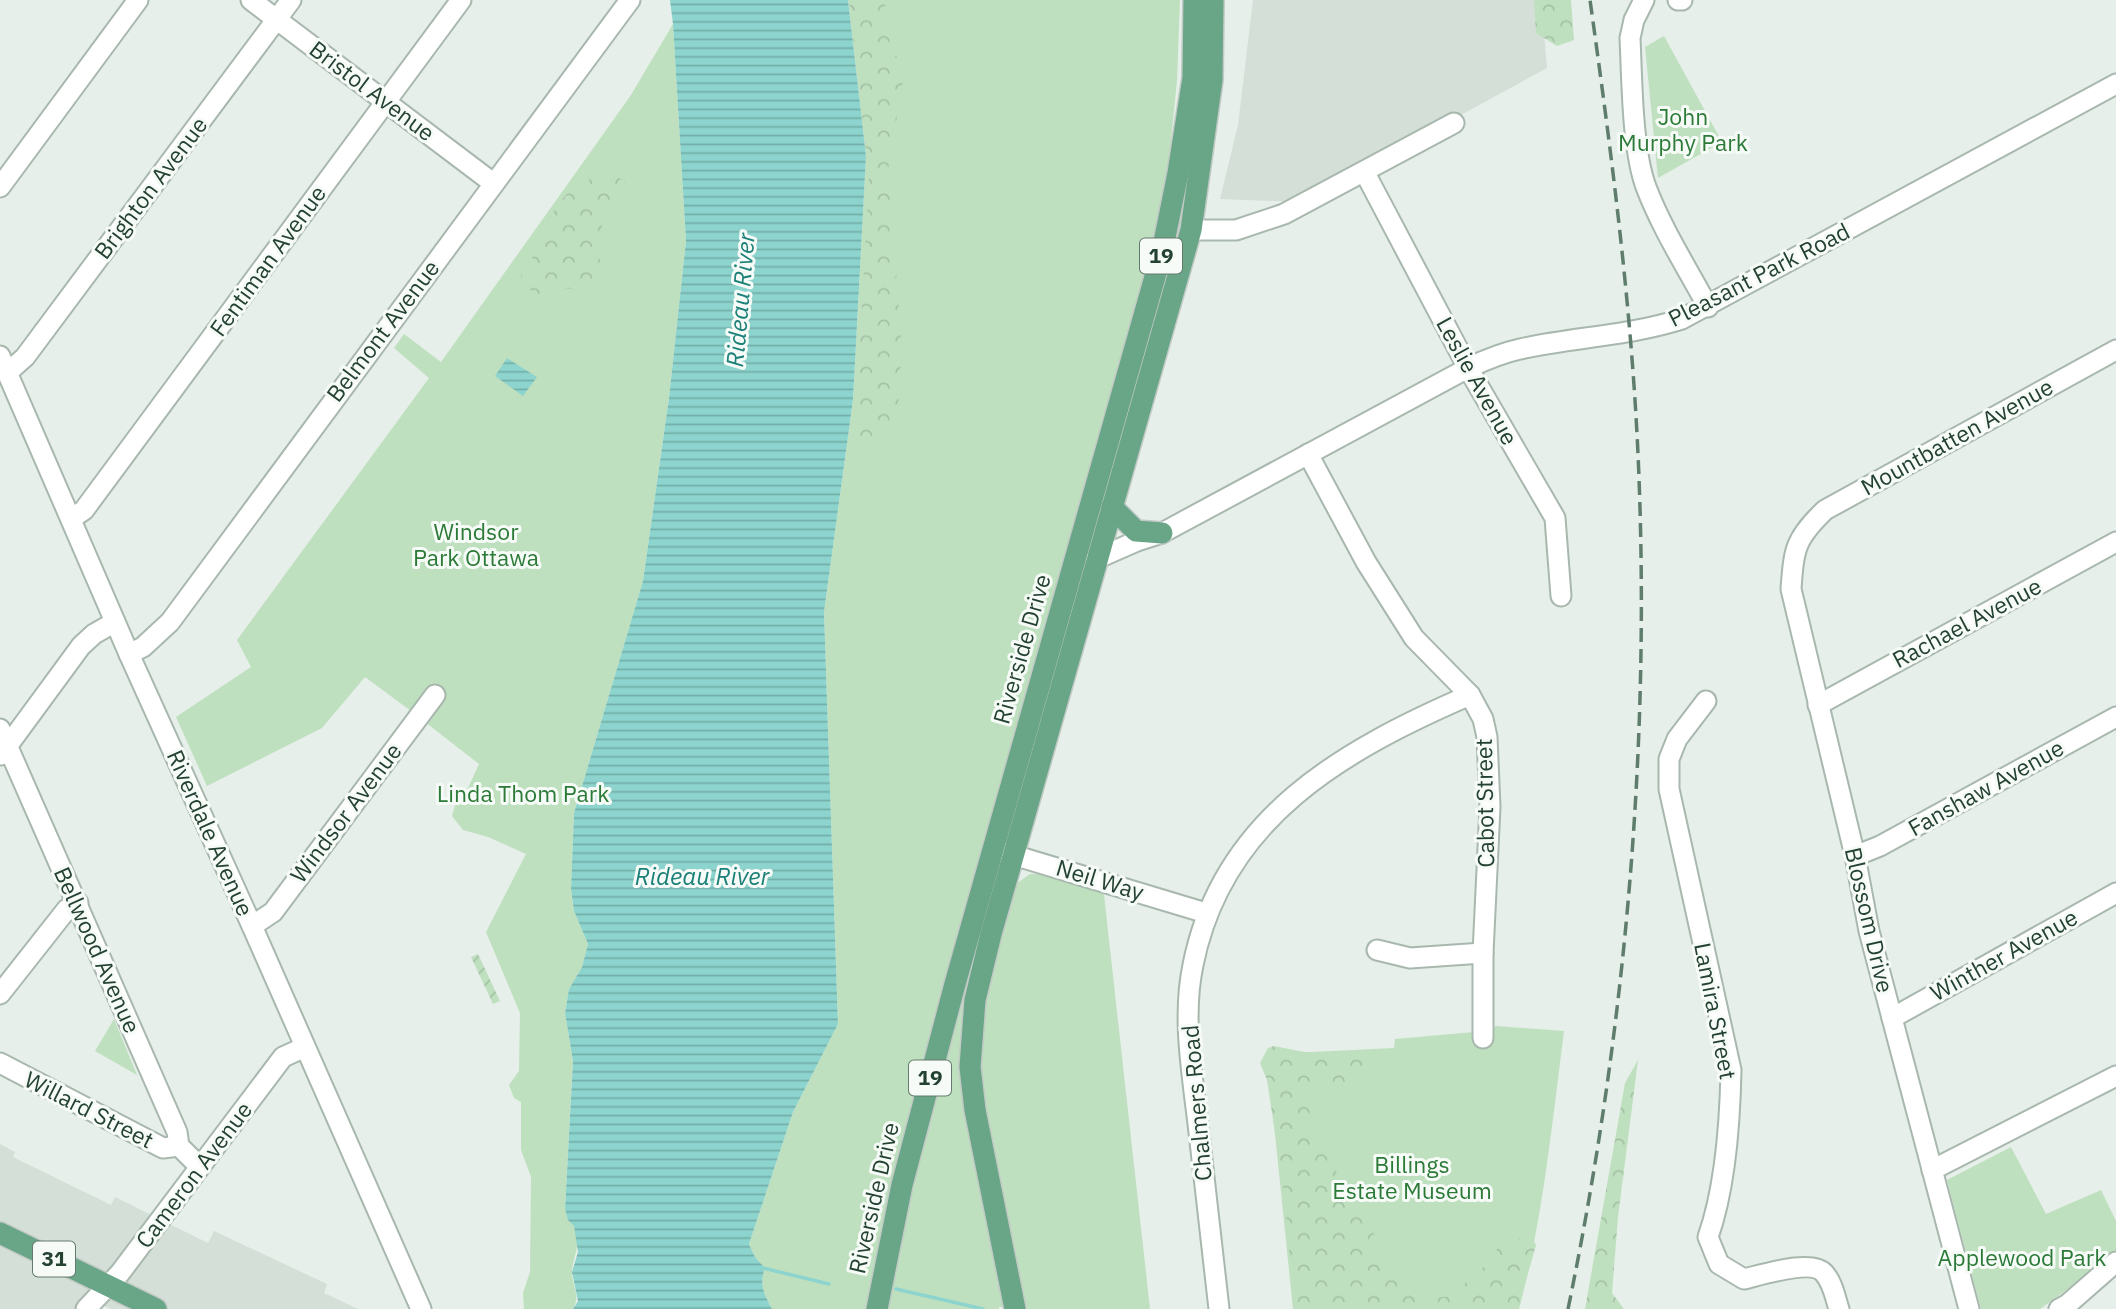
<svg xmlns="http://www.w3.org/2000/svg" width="2116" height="1309" font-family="'IBM Plex Sans',sans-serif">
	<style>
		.built { fill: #d4dfd7 }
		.green { fill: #bfe0bf }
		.forest { fill: url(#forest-crowns) }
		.garden { fill: url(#garden-furrows) }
		.water { fill: url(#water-rules) }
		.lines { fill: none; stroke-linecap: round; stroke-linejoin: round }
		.stream { stroke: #8dd4ce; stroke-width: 3.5 }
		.minor-casing { stroke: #a8b8ae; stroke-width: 23 }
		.major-casing { stroke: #c2cac6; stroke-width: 24 }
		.minor { stroke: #fff; stroke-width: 19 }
		.major { stroke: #69a587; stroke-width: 21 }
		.rail { stroke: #5f7d6d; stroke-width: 3.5; stroke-dasharray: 14 7; stroke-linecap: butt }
		.labels { text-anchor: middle; stroke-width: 6; stroke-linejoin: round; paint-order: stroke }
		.shield { fill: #f7fbf8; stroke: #637a6d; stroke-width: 2 }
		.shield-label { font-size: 21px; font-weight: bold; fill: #244232 }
		.street-label { font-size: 23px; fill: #244232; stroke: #f7fbf8 }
		.park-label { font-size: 23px; fill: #2c7a37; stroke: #f7fbf8 }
		.water-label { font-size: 24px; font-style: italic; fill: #1b8078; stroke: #f7fbf8 }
	</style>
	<defs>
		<pattern id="forest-crowns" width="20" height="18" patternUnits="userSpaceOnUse" patternTransform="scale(1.75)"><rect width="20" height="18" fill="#bfe0bf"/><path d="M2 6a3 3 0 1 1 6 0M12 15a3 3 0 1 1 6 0" fill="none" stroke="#a4c1a5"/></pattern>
		<pattern id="garden-furrows" width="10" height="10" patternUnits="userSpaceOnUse" patternTransform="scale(1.75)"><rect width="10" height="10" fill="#bfe0bf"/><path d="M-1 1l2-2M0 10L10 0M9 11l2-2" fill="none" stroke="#a4c1a5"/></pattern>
		<pattern id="water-rules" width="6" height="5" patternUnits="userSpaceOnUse" patternTransform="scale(1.75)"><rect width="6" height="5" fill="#8dd4ce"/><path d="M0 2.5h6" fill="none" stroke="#73aea8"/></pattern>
	</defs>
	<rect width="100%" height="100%" fill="#e6efe9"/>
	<g class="built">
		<path d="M1253,0H1541L1547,68L1301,202L1220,199L1238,125Z"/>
		<path d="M0,1144L15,1152L13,1157L111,1205L115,1197L208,1243L214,1231L327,1284L324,1293L358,1309H111L100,1304L95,1309H0Z"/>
	</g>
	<g class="green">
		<path d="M848,0H1180L1177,81L1167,180L1145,279L867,1309H772C764,1294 759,1285 765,1268L755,1257L749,1244L793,1112L838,1024L824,612L853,400L866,156Z"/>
		<path d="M673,24L686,241L669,398L643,581L574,813L571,890L574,911L588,944L582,967L569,989L565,1013L573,1061L565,1209C568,1220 572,1221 575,1228C581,1247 573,1256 572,1272C572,1286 581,1295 573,1309H524L523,1293L530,1272L531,1177L521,1150V1102L514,1098L509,1085L519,1071L520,1013L486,932L526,854L488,837L463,830L452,816L456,802L468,788L479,764L425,722L445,694L432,683L411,711L365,677L322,728L207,786L176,717L251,667L237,640L429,378L394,348L404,334L441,362L631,95Z"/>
		<path d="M1664,36L1722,142L1658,178L1645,47Z"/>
		<path d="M997,871L999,872L970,983L1007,1307H999V1309H885L926,1115Z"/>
		<path d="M1030,874H1037L1103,891L1104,895L1150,1309H1024L979,1077L981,1014L1016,884Z"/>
		<path d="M114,1019L137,1075L95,1051Z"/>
		<path d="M1496,1026L1564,1031C1552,1124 1543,1218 1519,1309H1293L1267,1056L1292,1053L1394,1048L1395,1039L1474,1032Z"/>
		<path d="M2011,1147L2046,1214L2101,1190L2116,1221V1254L2040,1309H1981L1947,1180Z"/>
	</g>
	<g class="forest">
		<path d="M849,0H885L886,17L903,81L888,169L902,349L898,408L891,442L874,447L862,446L855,436L869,177Z"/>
		<path d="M1534,0H1571L1574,40L1557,46L1536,33Z"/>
		<path d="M609,173L625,181L628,194L603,219L598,251L603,278L598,286L587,290L560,288L536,295L523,283L521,275C527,265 535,255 539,246C553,206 565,184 609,173Z"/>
		<path d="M1274,1046L1304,1052H1365C1376,1055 1378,1066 1372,1075C1355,1078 1350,1083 1335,1090L1322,1078L1311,1074L1312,1098L1309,1117L1328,1159L1338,1174L1349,1180L1363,1195L1384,1268L1397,1276L1414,1272L1417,1275L1424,1299L1450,1296L1483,1268L1500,1245L1516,1239L1532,1237L1536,1245L1518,1309H1295L1282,1179L1267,1080L1260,1063L1268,1048Z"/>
		<path d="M1638,1060L1618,1217L1612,1293L1624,1309H1585L1625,1083Z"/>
	</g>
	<path class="garden" d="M478,954L500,1001L493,1004L471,957Z"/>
	<g class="water">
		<path d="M670,0H848L866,156L853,400L824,612L838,1024L793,1112L749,1244L755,1257L765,1268C759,1285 764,1294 772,1309H573L578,1301L572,1272L578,1252L574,1226L568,1220L565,1209L573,1061L565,1013L569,989L582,967L588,944L574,911L571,889L574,813L643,581L669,398L686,241L673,24Z"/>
		<path d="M507,358L537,377L523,396L495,376Z"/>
	</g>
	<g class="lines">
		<g class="stream">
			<path d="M763,1268L829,1284"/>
			<path d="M896,1289L983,1309"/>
		</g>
		<defs>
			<g id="minor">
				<path d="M251,0L493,183"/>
				<path d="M1644,0L1634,20L1630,38C1632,80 1632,149 1646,187C1662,229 1687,268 1708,307"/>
				<path d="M1678,0H1682"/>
				<path d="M1365,173L1468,368L1555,518L1561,596"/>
				<path d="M0,187L138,0"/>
				<path d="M1191,230H1236L1284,214L1454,123"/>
				<path d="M0,356L129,654L252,926L421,1309"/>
				<path d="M7,373L25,357L291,0"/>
				<path d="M1308,454L1366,562L1414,638L1470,695L1483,719L1487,737L1490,807L1483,953V1038"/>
				<path d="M71,519L84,510L461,0"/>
				<path d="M1096,559L1137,541L1162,533L1468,368C1485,360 1502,353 1520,349C1574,337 1629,336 1682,319L2116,84"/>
				<path d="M129,654L143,647L170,622L630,0"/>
				<path d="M1706,701L1677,739L1669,759V789L1731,1070C1730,1121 1725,1189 1708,1237L1719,1264L1744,1279C1761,1275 1812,1259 1824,1273C1833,1283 1835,1297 1839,1309"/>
				<path d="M1818,705L2116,542"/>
				<path d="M0,729L177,1132L179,1146L199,1166"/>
				<path d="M1,755L81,646L94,634L115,622"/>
				<path d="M1000,851L1206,913"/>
				<path d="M1855,856L1880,846L2116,717"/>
				<path d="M252,926L273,912L435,695"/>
				<path d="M1377,950L1410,958L1483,953"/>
				<path d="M0,994L67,909L78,903"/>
				<path d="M1892,1018L2116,893"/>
				<path d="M0,1063L163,1148L179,1146"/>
				<path d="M1932,1170L2116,1076"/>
				<path d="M86,1309L120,1273L283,1057L305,1047"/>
				<path d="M1219,1309C1212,1247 1205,1186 1198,1124C1192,1072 1182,1017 1193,965C1222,818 1343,750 1470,695"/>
				<path d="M1969,1309L1869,931L1855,856L1791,589C1794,548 1795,539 1825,510L2116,350"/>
				<path d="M2059,1309L2068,1304L2116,1262"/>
			</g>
			<g id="major">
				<path d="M1112,507L1136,531L1162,533"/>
				<path d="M0,1233L156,1309"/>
				<path d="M877,1309L902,1185L955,984L1162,252L1178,173L1193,78L1194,0"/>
				<path d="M1015,1309L975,1110L970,1067L975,1000L991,934L1191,230L1212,80L1213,0"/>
			</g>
		</defs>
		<use href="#minor" class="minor-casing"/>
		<use href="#major" class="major-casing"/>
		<use href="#minor" class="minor"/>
		<use href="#major" class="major"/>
		<path class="rail" d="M1568,1309C1626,1029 1651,740 1638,454C1631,302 1611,150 1590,0"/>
	</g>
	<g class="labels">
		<g class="shield">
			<rect x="1140" y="238.5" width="42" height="35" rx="5"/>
			<rect x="909" y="1060.5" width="42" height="35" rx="5"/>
			<rect x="33" y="1241.5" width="42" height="35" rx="5"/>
		</g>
		<g class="shield-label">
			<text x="1161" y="263">19</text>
			<text x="930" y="1085">19</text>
			<text x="54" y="1266">31</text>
		</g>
		<g class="street-label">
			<text transform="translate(372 91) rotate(37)" y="8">Bristol Avenue</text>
			<text transform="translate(151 188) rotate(-53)" y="8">Brighton Avenue</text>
			<text transform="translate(268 261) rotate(-54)" y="8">Fentiman Avenue</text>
			<text transform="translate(1759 275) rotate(-27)" y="8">Pleasant Park Road</text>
			<text transform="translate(383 331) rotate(-53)" y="8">Belmont Avenue</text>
			<text transform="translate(1477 381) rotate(61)" y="8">Leslie Avenue</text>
			<text transform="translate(1957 437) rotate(-29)" y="8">Mountbatten Avenue</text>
			<text transform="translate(1967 623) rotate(-28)" y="8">Rachael Avenue</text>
			<text transform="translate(1022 649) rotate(-74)" y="8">Riverside Drive</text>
			<text transform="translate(1986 788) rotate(-29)" y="8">Fanshaw Avenue</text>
			<text transform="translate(1485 803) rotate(-91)" y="8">Cabot Street</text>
			<text transform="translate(346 813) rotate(-53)" y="8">Windsor Avenue</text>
			<text transform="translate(210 833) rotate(66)" y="8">Riverdale Avenue</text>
			<text transform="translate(1100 880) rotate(17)" y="8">Neil Way</text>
			<text transform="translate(1869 920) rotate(77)" y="8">Blossom Drive</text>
			<text transform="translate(97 950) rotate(66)" y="8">Bellwood Avenue</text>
			<text transform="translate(2004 955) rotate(-29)" y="8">Winther Avenue</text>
			<text transform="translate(1715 1011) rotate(79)" y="8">Lamira Street</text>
			<text transform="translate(1197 1103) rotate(-95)" y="8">Chalmers Road</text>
			<text transform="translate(89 1110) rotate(27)" y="8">Willard Street</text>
			<text transform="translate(194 1175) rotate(-53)" y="8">Cameron Avenue</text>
			<text transform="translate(874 1198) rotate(-77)" y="8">Riverside Drive</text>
		</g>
		<g class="park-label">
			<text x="1683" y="125">John<tspan x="1683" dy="26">Murphy Park</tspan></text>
			<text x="476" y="540">Windsor<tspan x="476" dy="26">Park Ottawa</tspan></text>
			<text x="523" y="802">Linda Thom Park</text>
			<text x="1412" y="1173">Billings<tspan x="1412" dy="26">Estate Museum</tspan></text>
			<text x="2022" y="1266">Applewood Park</text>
		</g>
		<g class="water-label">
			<text transform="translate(741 300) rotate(-85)" y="8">Rideau River</text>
			<text x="702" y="885">Rideau River</text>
		</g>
	</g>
</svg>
